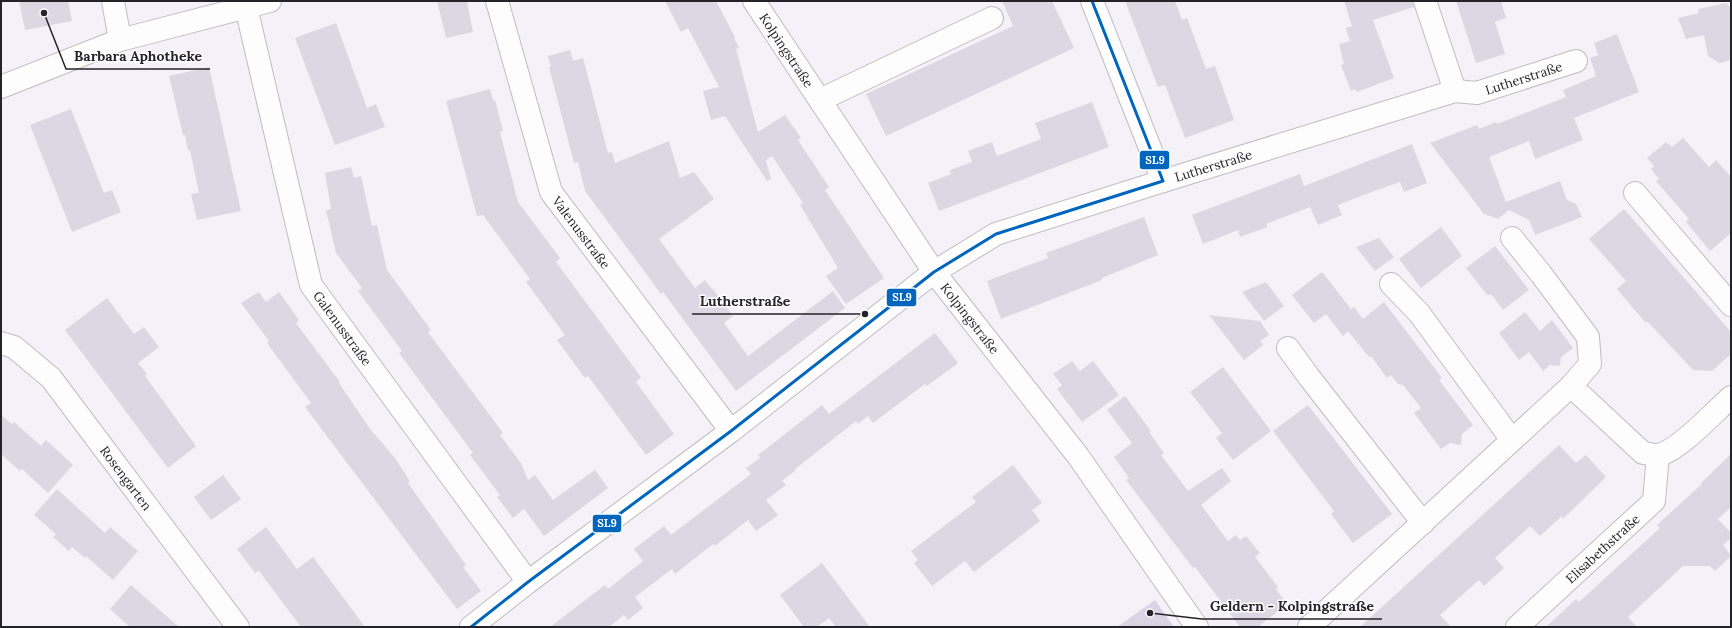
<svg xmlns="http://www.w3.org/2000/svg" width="1732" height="628" font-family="Lora,serif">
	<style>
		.green { fill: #dad4e5 }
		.building { fill: #dcd8e3 }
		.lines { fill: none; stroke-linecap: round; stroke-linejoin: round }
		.minor-casing { stroke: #bebcc1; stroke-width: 24 }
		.minor { stroke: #fdfdfe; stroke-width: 22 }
		.bus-1-casing { stroke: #fff; stroke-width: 6 }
		.bus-1 { stroke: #0065bd; stroke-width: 3 }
		.labels { text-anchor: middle; stroke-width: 3; stroke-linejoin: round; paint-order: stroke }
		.street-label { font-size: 13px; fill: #25232a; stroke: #fff }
		.leader { fill: none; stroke: #25232a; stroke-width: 1.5 }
		.callout-dot { fill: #25232a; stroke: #fff; stroke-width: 1.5 }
		.callout-label { font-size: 14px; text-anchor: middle; font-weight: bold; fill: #25232a; stroke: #fff; stroke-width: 3; stroke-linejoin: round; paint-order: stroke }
		.line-badge { stroke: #fff; stroke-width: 1.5 }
		.badge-label { font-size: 11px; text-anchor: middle; font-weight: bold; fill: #fff }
	</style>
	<rect width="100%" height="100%" fill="#f4f2f8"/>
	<path class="green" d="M1155,600L1174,627H1117Z"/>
	<g class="building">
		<path d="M19,1H68L72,21L25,30Z"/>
		<path d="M437,1H467L473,32L446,38Z"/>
		<path d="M665,1H716L735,37L734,38L739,48L736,49L758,132L785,115L801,138L798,140L829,187L825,190L884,278L846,304L826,276L838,268L800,205L803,203L772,156L766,160L771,179L767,181L725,116L711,120L703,91L719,87L688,28L681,32Z"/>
		<path d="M1002,1H1052L1074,48L886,136L866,94L1013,26Z"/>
		<path d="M1125,1H1175L1182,20L1187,18L1206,69L1215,66L1234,120L1185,138L1165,85L1158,87Z"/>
		<path d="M1344,1H1413L1414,7L1373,20L1394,78L1357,92L1355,89L1351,91L1341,65L1344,64L1339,44L1350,41L1346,28L1352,26Z"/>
		<path d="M1456,1H1501L1506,18L1495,22L1505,54L1476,63Z"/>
		<path d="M1727,3L1728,6H1731V60L1719,63L1708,56L1704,35L1686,39L1678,18L1699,13L1698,9Z"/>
		<path d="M336,23L367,108L376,104L385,127L335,145L295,38Z"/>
		<path d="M1617,34L1639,92L1574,118L1583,140L1535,159L1529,141L1489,157L1506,202L1560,181L1567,200L1576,204L1582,217L1535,235L1529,220L1509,210L1498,219L1484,214L1430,143L1477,125L1479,129L1496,122L1497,124L1566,97L1563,90L1596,76L1590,58L1598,55L1594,43Z"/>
		<path d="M570,50L573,61L583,58L608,153L612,152L615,163L669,141L680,178L694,172L714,199L659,239L695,288L705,280L712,289H713L733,316L724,323L748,356L833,291L845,308L736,391L663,292L661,294L585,191L578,162L574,163L549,67H551L548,56Z"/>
		<path d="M209,67L241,211L197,220L191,194L199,193L190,150H188L185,135H183L169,76Z"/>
		<path d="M490,89L493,100H495L503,131L500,132L518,202L560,258L556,262L641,377L636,382L674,434L646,455L588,376L585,378L557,340L565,335L526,282L530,279L483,215L477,216L446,101Z"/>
		<path d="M1092,102L1109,147L939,211L928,183L951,174L950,170L972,162L968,151L992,142L997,156L1041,139L1035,123Z"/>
		<path d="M71,109L104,193L112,190L121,212L72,232L30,125Z"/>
		<path d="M1683,138L1709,167L1716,160L1731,177V233L1710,251L1686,222L1689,219L1656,181L1659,179L1651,169L1654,166L1647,158L1666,142L1672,147Z"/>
		<path d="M1412,144L1427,183L1404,192L1400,182L1369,193L1338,205L1342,215L1318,225L1310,207L1266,224L1268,227L1240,237L1238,230L1203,244L1192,215L1300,174L1304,186Z"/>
		<path d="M351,167L354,178L361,176L372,226L377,225L387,270L431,330L428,332L503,433L500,435L521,463L528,480L535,475L553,500L595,470L608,488L544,536L524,509L513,518L497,497L500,495L470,455L473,453L399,353L402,351L358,291L362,288L336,253L326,210L331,209L325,173Z"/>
		<path d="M1624,209L1731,332V354L1712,371L1693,370L1648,322H1645L1617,289L1626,281L1589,239Z"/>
		<path d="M1144,217L1158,255L1102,278V280L1001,319L987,281L1048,258L1046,253Z"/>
		<path d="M1441,227L1462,256L1421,288L1399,259Z"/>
		<path d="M1379,238L1394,257L1375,271L1356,247Z"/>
		<path d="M1495,246L1529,290L1503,310L1492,295H1487L1466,268Z"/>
		<path d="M1322,272L1351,309L1354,307L1363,319L1384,302L1442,378L1439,380L1473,425L1462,434L1461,445L1450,443L1441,449L1414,413L1421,408L1403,385L1398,384L1391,375L1387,378L1371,356L1369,357L1348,331L1343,336L1326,314L1314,323L1292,295Z"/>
		<path d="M1266,282L1284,306L1264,321L1242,292Z"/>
		<path d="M259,292L266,302L279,292L299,320L296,323L340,382L339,383L370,429L395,458L410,481L408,483L466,565L463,567L481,591L457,609L305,407L311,403L267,343L269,341L241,303Z"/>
		<path d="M107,298L134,334L144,327L159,347L138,363L147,374L145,376L196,446L168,468L65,330Z"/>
		<path d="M1525,312L1540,331L1552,320L1573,348L1561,357L1560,366L1550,365L1543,371L1529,352L1519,360L1499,333Z"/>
		<path d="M1209,315L1260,321L1269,335L1260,341L1263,345L1244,360Z"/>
		<path d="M935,333L958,363L927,386L925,384L873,423L868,416L858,424L856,421L795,469L796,470L782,481L786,485L766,500L778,515L756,531L748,520L715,546L713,544L675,574L672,569L635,597L643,608L628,620L624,615L609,627H550L605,585L608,589L643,561L634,549L664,526L671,535L751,474L746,468L760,458L758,455L822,405L829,414Z"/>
		<path d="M1072,361L1080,371L1093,361L1119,395L1082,422L1057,389L1062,385L1053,374Z"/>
		<path d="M1223,367L1271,431L1233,460L1216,438L1222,433L1190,392Z"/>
		<path d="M1125,396L1151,431L1149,432L1164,453L1161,455L1188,491L1222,468L1231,481L1201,505L1228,541L1236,535L1240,540L1246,536L1260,553L1255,557L1278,587L1276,589L1287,604L1258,627H1240L1195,567L1193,568L1126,480L1129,478L1114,457L1132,443L1107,410Z"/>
		<path d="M1308,405L1392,514L1353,543L1331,514L1334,511L1273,431Z"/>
		<path d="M1,415L12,424L14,422L41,446L46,440L73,465L48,493L22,469L20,471L1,454Z"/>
		<path d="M1559,445L1576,463L1586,455L1606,477L1563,519L1562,516L1540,536L1530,526L1495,558L1504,568L1484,586L1479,580L1440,615L1451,627H1360Z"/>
		<path d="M1731,454V507L1718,519L1731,533V538L1723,545L1731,556L1715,571L1710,566H1683L1628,617L1637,627H1546L1576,599L1579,602L1660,528L1657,525L1702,484L1701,483Z"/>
		<path d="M1013,465L1042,503L1032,510L1040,521L974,572L965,561L932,586L914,563L918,560L911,551L976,502L972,497Z"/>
		<path d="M223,475L241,499L211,520L194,497Z"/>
		<path d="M57,489L105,533L110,527L138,551L113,580L86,556L85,558L72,547L69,551L53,537L56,534L34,515Z"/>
		<path d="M266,527L297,569L313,557L365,627H301L259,571L255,573L237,549Z"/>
		<path d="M822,563L870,627H836L829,618L817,627H804L780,595Z"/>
		<path d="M131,585L179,627H130L110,609Z"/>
	</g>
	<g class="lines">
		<defs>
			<g id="minor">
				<path d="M113,1L120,40"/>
				<path id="s1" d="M497,1L551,192L731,431"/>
				<path id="s2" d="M754,1L934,272L1078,456L1197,627"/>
				<path d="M1092,1L1163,181"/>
				<path d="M1425,1L1455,91"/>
				<path id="s3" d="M246,7L311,285L528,582"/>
				<path d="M1,87L120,40L270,1"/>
				<path d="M820,100L992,18"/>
				<path d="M1635,193L1731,305"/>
				<path d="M1512,238L1541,274L1588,337L1590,364L1571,386"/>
				<path d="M1391,284L1419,313L1512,440"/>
				<path id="s4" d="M1,343L14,347L51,378L238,627"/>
				<path d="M1288,348L1309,377L1423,523"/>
				<path id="s5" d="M471,627L528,582L731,431L934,272L996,234L1163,181L1455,91L1477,93L1576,61"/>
				<path d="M1309,627L1571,386L1643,453C1648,453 1654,456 1658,455C1678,452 1715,411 1731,397"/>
				<path id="s6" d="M1517,627L1654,501L1658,455"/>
			</g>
		</defs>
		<use href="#minor" class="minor-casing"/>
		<use href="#minor" class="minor"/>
		<defs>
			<path id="bus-1" d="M471,627L528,582L731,431L934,272L996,234L1163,181L1092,1"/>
		</defs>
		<use href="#bus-1" class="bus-1-casing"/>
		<use href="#bus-1" class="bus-1"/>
	</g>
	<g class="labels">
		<g class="street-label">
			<text dy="5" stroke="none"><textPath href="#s2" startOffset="59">Kolpingstraße</textPath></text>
			<text dy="5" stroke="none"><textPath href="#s5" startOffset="1208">Lutherstraße</textPath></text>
			<text dy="5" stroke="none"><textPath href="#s5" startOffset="884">Lutherstraße</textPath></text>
			<text dy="5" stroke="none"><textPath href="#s1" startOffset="249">Valenusstraße</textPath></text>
			<text dy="5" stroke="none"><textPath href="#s2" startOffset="384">Kolpingstraße</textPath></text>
			<text dy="5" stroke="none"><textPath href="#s3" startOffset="339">Galenusstraße</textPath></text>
			<text dy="5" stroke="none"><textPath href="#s4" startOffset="187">Rosengarten</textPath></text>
			<text dy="5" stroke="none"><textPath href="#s6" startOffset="116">Elisabethstraße</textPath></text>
		</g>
	</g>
	<path class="leader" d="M44 13L66 69H210M865 314L799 314H692M1150 613L1202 619H1382"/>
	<g class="callout-dot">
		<circle cx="44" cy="13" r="4"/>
		<circle cx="865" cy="314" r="4"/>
		<circle cx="1150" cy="613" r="4"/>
	</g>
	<g class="callout-label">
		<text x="138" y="61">Barbara Aphotheke</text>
		<text x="745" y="306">Lutherstraße</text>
		<text x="1292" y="611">Geldern - Kolpingstraße</text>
	</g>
	<g class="line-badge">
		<rect x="1139" y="150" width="31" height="20" rx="4" fill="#0065bd"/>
		<rect x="886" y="288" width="31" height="19" rx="4" fill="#0065bd"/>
		<rect x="592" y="514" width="30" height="19" rx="4" fill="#0065bd"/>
	</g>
	<g class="badge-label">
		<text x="1155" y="164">SL9</text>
		<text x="902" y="301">SL9</text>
		<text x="607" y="527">SL9</text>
	</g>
	<rect width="1732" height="628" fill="none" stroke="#25232a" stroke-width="4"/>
</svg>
